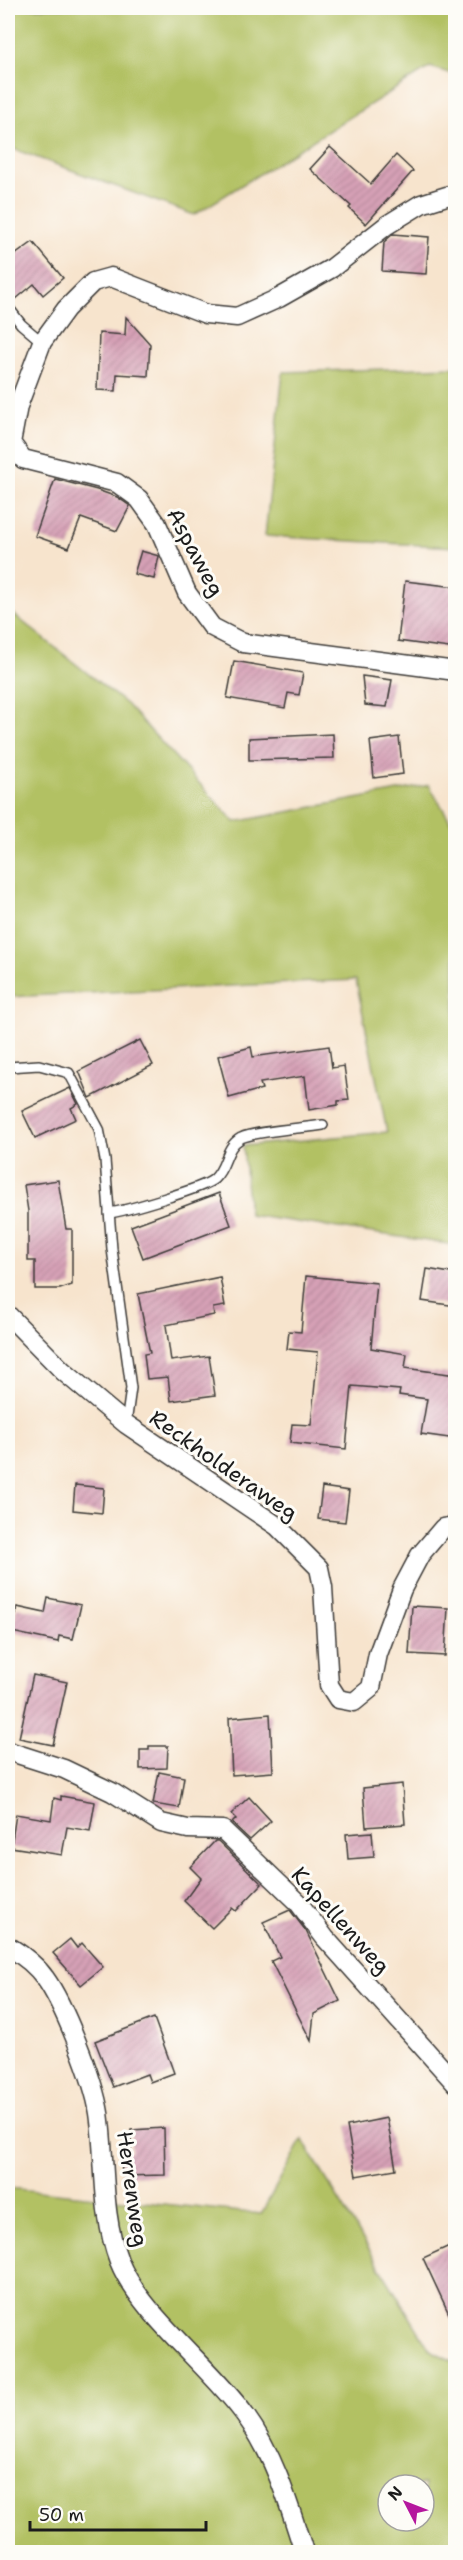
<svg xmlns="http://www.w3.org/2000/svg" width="463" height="2560" font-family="'Shantell Sans',sans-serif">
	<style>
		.green { fill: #b2c164; stroke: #676e40; stroke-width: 1.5; fill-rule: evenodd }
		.building { fill: url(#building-hatch) }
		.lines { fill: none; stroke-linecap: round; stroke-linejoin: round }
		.service-casing { stroke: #3d3a37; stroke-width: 12 }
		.minor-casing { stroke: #3d3a37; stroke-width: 21 }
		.service { stroke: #fff; stroke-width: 9 }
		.minor { stroke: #fff; stroke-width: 18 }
		.labels { text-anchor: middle; stroke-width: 6; stroke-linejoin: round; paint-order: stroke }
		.street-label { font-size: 22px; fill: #1c1c1c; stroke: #fdfcf7 }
	</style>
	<defs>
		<pattern id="building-hatch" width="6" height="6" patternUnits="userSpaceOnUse" patternTransform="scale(1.5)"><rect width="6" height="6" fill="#d6a0b6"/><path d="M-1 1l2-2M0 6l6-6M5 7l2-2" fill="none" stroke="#b7899c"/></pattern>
	</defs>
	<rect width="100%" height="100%" fill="#fdfcf7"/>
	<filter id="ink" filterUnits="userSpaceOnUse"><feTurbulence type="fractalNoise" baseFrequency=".0167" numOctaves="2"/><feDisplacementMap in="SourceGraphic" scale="12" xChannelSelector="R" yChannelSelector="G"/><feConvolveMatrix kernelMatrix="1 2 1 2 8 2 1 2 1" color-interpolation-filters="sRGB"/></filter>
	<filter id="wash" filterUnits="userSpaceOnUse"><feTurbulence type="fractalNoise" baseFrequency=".008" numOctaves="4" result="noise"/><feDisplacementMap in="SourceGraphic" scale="24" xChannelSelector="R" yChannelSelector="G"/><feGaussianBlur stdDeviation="1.35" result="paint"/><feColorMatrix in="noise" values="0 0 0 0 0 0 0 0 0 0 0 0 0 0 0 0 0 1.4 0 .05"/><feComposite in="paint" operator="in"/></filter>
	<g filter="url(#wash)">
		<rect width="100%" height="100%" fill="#f7e4cd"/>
		<g class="green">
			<path d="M8,8H455V75L430,67L194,215L8,147Z"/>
			<path d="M455,367V547L265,536L283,372Z"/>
			<path d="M8,610L126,704L235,822L429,785L455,829V1245L249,1215L243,1146L387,1132L356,980L8,997Z"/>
			<path d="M302,2139L430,2350L455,2362V2552H8V2188L261,2214ZM388,2485H424V2521H388Z"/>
		</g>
		<g id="blocks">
			<g class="building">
				<path d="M330,147L371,184L396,155L413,171L366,224L349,208L351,206L310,169Z"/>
				<path d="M393,234L429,237L426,274L382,271L384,242Z"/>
				<path d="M33,242L63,278L43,295L34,284L16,299L8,289V260Z"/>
				<path d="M126,317L150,344L148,376L117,374L116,391L97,390L99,333L125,335Z"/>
				<path d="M55,479L97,490L117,497L130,506L117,531L81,518L69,548L35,536Z"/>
				<path d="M141,551L159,556L154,579L134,574Z"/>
				<path d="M405,581L456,587V649L398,641Z"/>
				<path d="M234,661L303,673L299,695L288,693L285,708L227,698Z"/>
				<path d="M362,676L392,680L387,707L365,705Z"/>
				<path d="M333,734L334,758L249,760V738Z"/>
				<path d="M399,737L403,774L374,778L370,741Z"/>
				<path d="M140,1040L153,1065L90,1098L79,1071Z"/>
				<path d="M329,1046L332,1068L344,1066L349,1100L338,1101V1105L309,1110L305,1076L260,1083L262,1089L229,1098L218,1056L251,1047L253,1057Z"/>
				<path d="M70,1088L78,1104L71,1108L76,1119L35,1138L22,1111Z"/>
				<path d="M58,1180L66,1229H72V1285L60,1289H35V1261H28V1211L24,1185Z"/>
				<path d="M219,1193L231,1225L143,1258L131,1226Z"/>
				<path d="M427,1269L456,1274V1306L422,1301Z"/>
				<path d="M306,1276L377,1283L371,1348L407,1354L405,1368L456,1375V1439L421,1434L427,1399L399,1395L400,1390L352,1386L346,1449L290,1443L292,1424L311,1425L318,1352L287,1349L289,1331L301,1332Z"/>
				<path d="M220,1277L225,1306L213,1308L214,1315L166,1325L171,1361L209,1356L215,1395L171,1401L168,1377L147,1379L144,1354L150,1353L138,1294Z"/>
				<path d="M75,1485L104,1488L102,1513L73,1510Z"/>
				<path d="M322,1487L349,1491L345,1522L318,1519Z"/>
				<path d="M48,1598L81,1605L73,1639L59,1636L58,1642L12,1632L17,1607L45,1613Z"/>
				<path d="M412,1606L448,1608L445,1656L409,1654Z"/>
				<path d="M33,1675L67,1682L53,1745L19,1738Z"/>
				<path d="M270,1714L273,1772L232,1775L229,1718Z"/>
				<path d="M149,1746H168L167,1768L140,1769V1750H149Z"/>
				<path d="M159,1772L184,1777L179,1808L153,1804Z"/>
				<path d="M402,1784L405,1824L366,1827L363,1788Z"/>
				<path d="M61,1796L95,1802L90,1831L67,1827L62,1855L11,1847L16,1814L51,1820L54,1798L61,1800Z"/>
				<path d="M249,1797L271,1821L250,1840L232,1823L236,1819L231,1814Z"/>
				<path d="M372,1832L374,1857L348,1859L346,1834Z"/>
				<path d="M215,1841H218L262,1884L236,1911L232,1908L212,1928L184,1901L201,1878L190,1867Z"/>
				<path d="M290,1910L306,1931L340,2001L314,2014L311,2041L271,1961L280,1957L263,1922Z"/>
				<path d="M70,1939L77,1948L82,1943L103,1967L81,1985L53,1953Z"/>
				<path d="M154,2018L174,2073L150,2082L147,2074L113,2087L95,2041Z"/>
				<path d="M387,2118L396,2169L356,2176L347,2126Z"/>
				<path d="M164,2128L165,2175L122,2176L121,2151H131V2130Z"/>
				<path d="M456,2243V2329L423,2258Z"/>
			</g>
		</g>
	</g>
	<g filter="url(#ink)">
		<use href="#blocks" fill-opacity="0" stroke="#3d3a37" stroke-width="1.5"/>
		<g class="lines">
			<defs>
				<g id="service">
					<path d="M8,307L21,324L42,342"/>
					<path d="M8,1067L39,1065L69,1073L99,1129L105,1160L112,1249L131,1388L126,1424"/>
					<path d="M109,1213C125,1211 204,1188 214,1179C228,1166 224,1148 241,1138C255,1131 305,1128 323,1125"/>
				</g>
				<g id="minor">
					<path d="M456,193L421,204L387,225L332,268L279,298L237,317L206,314L111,277L93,282L66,309L42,342L18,406L11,443L23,459L117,483L139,499L157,524L187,593L212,627L243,643L456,671"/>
					<path d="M8,1315L63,1371L126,1424L277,1526L319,1568L323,1587L329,1685L338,1699L354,1702L371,1688L378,1654L402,1589L420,1555L443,1528L456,1526"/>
					<path d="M8,1751L64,1769L112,1792L161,1823L188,1829L223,1830L298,1902L325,1938L456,2084"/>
					<path d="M8,1946C21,1954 36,1965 45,1978C64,2004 94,2081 99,2113C106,2161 101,2215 119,2261C140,2314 211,2367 245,2415C275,2456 289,2505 304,2552"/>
				</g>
			</defs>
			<use href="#service" class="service-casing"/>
			<use href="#minor" class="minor-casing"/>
			<use href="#service" class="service"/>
			<use href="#minor" class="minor"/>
		</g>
	</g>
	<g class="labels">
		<g class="street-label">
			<text transform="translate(196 552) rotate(62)" y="8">Aspaweg</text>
			<text transform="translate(224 1465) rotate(35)" y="8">Reckholderaweg</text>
			<text transform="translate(341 1920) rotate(48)" y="8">Kapellenweg</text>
			<text transform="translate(133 2189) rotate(82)" y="8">Herrenweg</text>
		</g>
	</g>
	<rect width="463" height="2560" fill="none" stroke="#fdfcf7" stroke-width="30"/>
	<g transform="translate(406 2503) rotate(312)"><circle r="28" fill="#fdfcf7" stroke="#a3a29f" stroke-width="1.5"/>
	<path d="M0-4.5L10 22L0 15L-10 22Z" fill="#b5179e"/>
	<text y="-9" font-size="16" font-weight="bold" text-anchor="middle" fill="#1c1c1c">N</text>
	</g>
	<path d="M30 2521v9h176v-9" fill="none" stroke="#1c1c1c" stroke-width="3"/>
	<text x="39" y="2521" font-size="18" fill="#1c1c1c" stroke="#fdfcf7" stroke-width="4.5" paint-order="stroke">50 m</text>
</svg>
